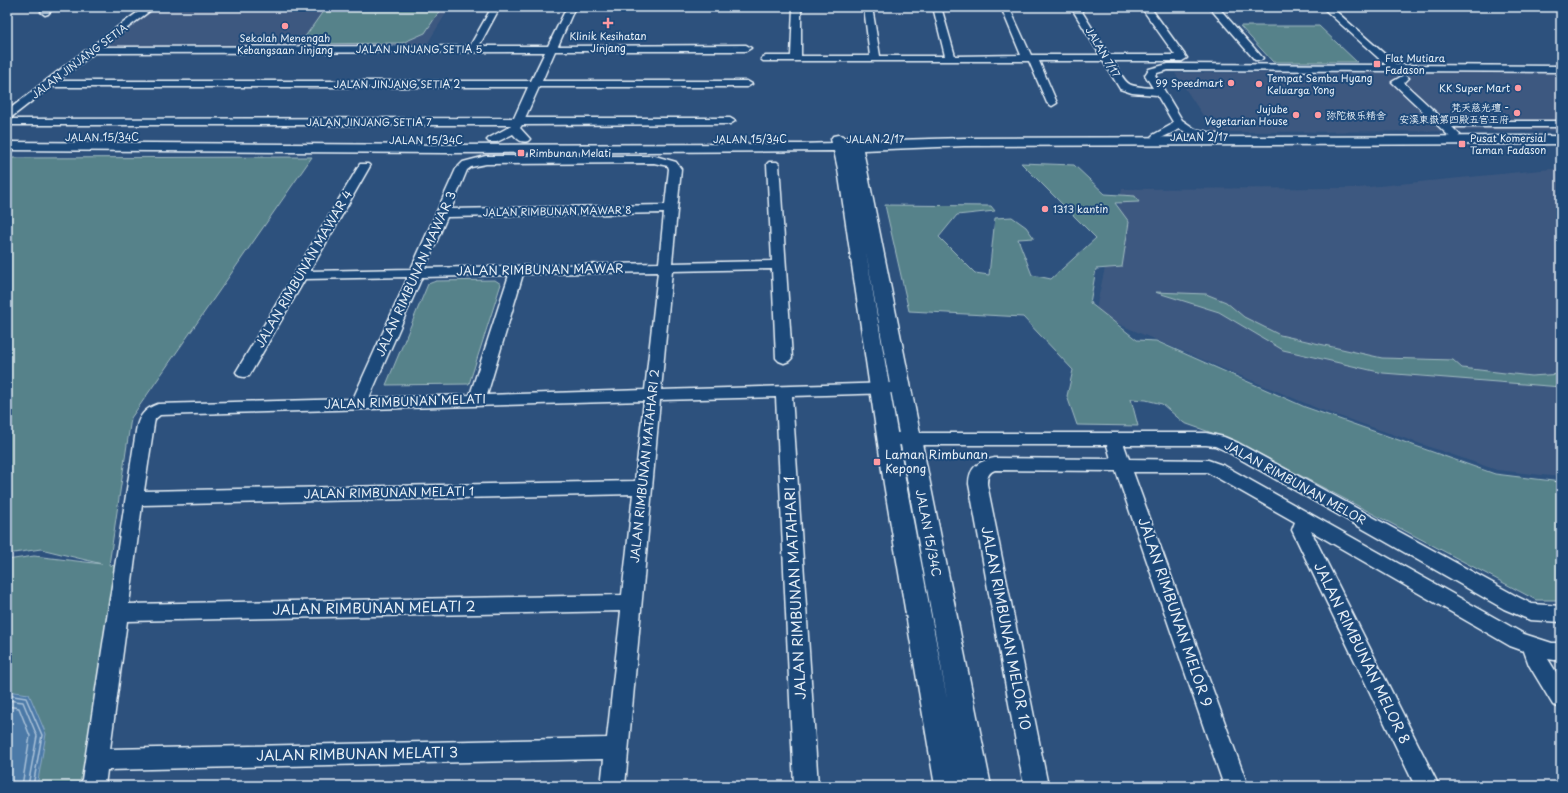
<svg xmlns="http://www.w3.org/2000/svg" width="1568" height="793" font-family="'Playpen Sans','LXGW WenKai TC',sans-serif">
	<style>
		.built { fill: #3e5980 }
		.green { fill: #57828a; stroke: #a0bac1 }
		.water { fill: #4b79a7; stroke: #8aa9c7 }
		.lines { fill: none; stroke-linecap: round; stroke-linejoin: round }
		.shore { stroke: #a9c1d8; stroke-width: 1.5 }
		.minor-casing { stroke: #e8f1f8; stroke-width: 3 }
		.tertiary-casing { stroke: #e8f1f8; stroke-width: 3 }
		.minor { fill: #1f4a7a; fill-rule: evenodd }
		.tertiary { fill: #1f4a7a; fill-rule: evenodd }
		.poi-dot { fill: #ff9aa2; stroke: #1f4a7a; stroke-width: 1.5 }
		.labels { text-anchor: middle; stroke-width: 4; stroke-linejoin: round; paint-order: stroke }
		.far-poi-label { font-size: 10px; fill: #e8f1f8; stroke: #1f4a7a; text-anchor: start }
		.far-street-label { font-size: 10px; fill: #e8f1f8; stroke: #1f4a7a }
		.street-label { font-size: 12px; fill: #e8f1f8; stroke: #1f4a7a }
		.poi-label { font-size: 12px; fill: #e8f1f8; stroke: #1f4a7a; text-anchor: start }
		.near-street-label { font-size: 14px; fill: #e8f1f8; stroke: #1f4a7a }
	</style>
	<rect width="100%" height="100%" fill="#2d517d"/>
	<filter id="ink" filterUnits="userSpaceOnUse"><feTurbulence type="fractalNoise" baseFrequency=".025" numOctaves="2"/><feDisplacementMap in="SourceGraphic" scale="8" xChannelSelector="R" yChannelSelector="G"/><feConvolveMatrix kernelMatrix="1 2 1 2 8 2 1 2 1" color-interpolation-filters="sRGB"/></filter>
	<g filter="url(#ink)">
		<g class="built">
			<path d="M156,7H450L425,47L112,48L106,46Z"/>
			<path d="M1561,72V131L1214,132L1175,73Z"/>
			<path d="M1561,168V477L1497,470L1319,409L1095,314L1122,189L1359,188Z"/>
		</g>
		<g class="green">
			<path d="M326,7H442L425,33L402,43L300,44Z"/>
			<path d="M1240,26H1319L1357,62H1273Z"/>
			<path d="M312,157L131,418L109,565L116,566L84,786H7V560L34,556L102,564L41,549L7,554V158Z"/>
			<path d="M1021,163L1074,165L1105,194L1135,196L1139,202L1115,203L1129,222L1122,267L1096,269L1090,303L1137,340L1156,341L1305,407L1495,474L1561,482V600H1536L1235,441L1184,423L1162,404L1146,400L1131,399L1138,426L1077,425L1067,396L1073,370L1023,317L909,311L885,205L991,206L995,211L957,215L939,237L975,273L989,275L995,218L1012,217L1026,227L1034,238L1018,239L1032,275L1051,279L1096,238Z"/>
			<path d="M495,280L501,284L469,384L386,385L428,284L436,281Z"/>
			<path d="M1155,292L1206,294L1226,302L1244,317L1280,335L1324,345L1382,358L1453,360L1462,368L1531,376L1561,374V387L1383,373L1283,350L1219,312Z"/>
		</g>
		<path class="water" d="M7,691L29,694L46,734L37,786H7Z"/>
		<g class="lines">
			<g class="shore">
				<path d="M7,695L26,698L42,735L33,786"/>
				<path d="M7,700L23,702L37,736L28,786"/>
				<path d="M7,706L19,708L30,736L22,786"/>
			</g>
			<defs>
				<g id="minor">
					<path d="M45,7H54L48,14L45,15L41,12Z"/>
					<path d="M145,7H155L102,47L470,46L492,7H500L479,46H548L567,7H575L558,46L746,45L751,48L746,51H555L542,81H747L752,84L747,87H539L525,118H730L735,121L730,124L522,125L520,128L530,139L528,141C520,143 518,139 513,134L497,142H489L487,140L489,138L509,127L511,125H7V111L74,59ZM545,52L531,81H58L94,53ZM50,87H528L514,118L9,119Z"/>
					<path d="M793,7H801V56H870L864,7H872L880,56H945L933,7H941L955,56L1021,55L1001,7H1009L1031,55H1100L1071,7H1079L1109,55H1175L1141,7H1150L1187,58L1182,61H1113C1128,85 1123,86 1153,88L1145,75L1149,69L1168,64L1386,65L1322,7H1331L1397,65L1561,66V72L1403,71L1398,74L1392,71L1168,70L1157,73L1155,75L1182,120L1195,129L1217,134L1219,136L1213,139L1187,133L1180,129L1157,140L1151,137L1153,135L1171,125L1173,122L1157,95L1132,93L1120,89L1103,61H1039L1057,103L1052,106L1047,103L1029,61H763L761,59L763,57L766,56H791Z"/>
					<path d="M1209,7H1218L1261,56L1263,58L1261,60H1255Z"/>
					<path d="M1404,75L1409,78L1404,83L1445,121H1561V127H1452L1460,135L1458,137H1450L1392,82Z"/>
					<path d="M486,156H655L676,162L681,169L672,263L772,261L767,164L769,162H777L779,164L792,358L789,361L784,363L779,361L776,358L772,269L672,271L661,390L892,383L898,384L900,388L898,392L892,393L792,396L818,786H794L776,397L660,400L625,786H601L604,759L107,770L105,786H81L136,431C138,417 144,409 158,404L353,399L408,277L305,279L249,376L244,377L239,376L236,372L360,164H368L370,166L310,271L411,269L456,169L463,162ZM654,163L668,166L669,169L665,205L451,209L467,170L471,167L486,164ZM664,213L659,263L425,268L447,217ZM658,272L645,390L487,395L523,274ZM509,275L470,395L369,398L422,277ZM644,401L635,481L144,491L154,424L155,419L160,415ZM633,494L622,595L129,604L142,505ZM621,611L607,738L110,749L127,621Z"/>
					<path d="M888,433H1206L1224,437L1238,443L1518,597L1532,604L1561,606V622L1530,620L1504,609L1226,451L1215,446L1206,445H1124L1129,459L1208,460L1225,466L1524,634L1552,643H1561V661L1548,659L1561,680V708L1553,705L1529,665L1524,651L1510,646L1311,531L1439,786H1415L1292,530L1295,522L1207,472H1133L1248,786H1224L1116,471L995,470C988,472 987,478 987,484L1048,786H1024L969,484C969,466 980,461 995,458L1111,459L1107,445H888L882,443L880,439L882,435Z"/>
				</g>
				<path id="tertiary" d="M838,135L843,136L846,142H847V139L849,136L854,135L859,136L862,141L964,138L1561,136V144L964,146L863,150L991,786H935L884,484L838,169L834,151L447,153L7,150V142L447,145L801,144L832,143L831,139L833,136ZM866,252L947,699L906,484Z"/>
			</defs>
			<use href="#minor" class="minor-casing"/>
			<use href="#tertiary" class="tertiary-casing"/>
			<use href="#minor" class="minor"/>
			<use href="#tertiary" class="tertiary"/>
		</g>
	</g>
	<g class="poi-dot">
		<path d="M606 17h4v4h4v4h-4v4h-4v-4h-4v-4h4z"/>
		<circle cx="285" cy="26" r="4"/>
		<rect x="1373" y="60" width="8" height="8" rx="2"/>
		<circle cx="1231" cy="83" r="4"/>
		<circle cx="1259" cy="84" r="4"/>
		<circle cx="1518" cy="88" r="4"/>
		<circle cx="1517" cy="113" r="4"/>
		<circle cx="1296" cy="115" r="4"/>
		<circle cx="1318" cy="115" r="4"/>
		<rect x="1458" y="140" width="8" height="8" rx="2"/>
		<rect x="517" y="149" width="8" height="8" rx="2"/>
		<circle cx="1045" cy="209" r="4"/>
		<rect x="873" y="458" width="8" height="8" rx="2"/>
	</g>
	<g class="labels">
		<g class="far-poi-label">
			<text x="608" y="40" text-anchor="middle">Klinik Kesihatan<tspan x="608" dy="12">Jinjang</tspan></text>
			<text x="285" y="42" text-anchor="middle">Sekolah Menengah<tspan x="285" dy="12">Kebangsaan Jinjang</tspan></text>
			<text x="1385" y="62">Flat Mutiara<tspan x="1385" dy="12">Fadason</tspan></text>
			<text x="1267" y="82">Tempat Semba Hyang<tspan x="1267" dy="12">Keluarga Yong</tspan></text>
			<text x="1223" y="87" text-anchor="end">99 Speedmart</text>
			<text x="1510" y="92" text-anchor="end">KK Super Mart</text>
			<text x="1509" y="111" text-anchor="end">梵天慈光壇 -<tspan x="1509" dy="12">安溪東嶽第四殿五官王府</tspan></text>
			<text x="1288" y="113" text-anchor="end">Jujube<tspan x="1288" dy="12">Vegetarian House</tspan></text>
			<text x="1326" y="119">弥陀极乐精舍</text>
			<text x="1470" y="142">Pusat Komersial<tspan x="1470" dy="12">Taman Fadason</tspan></text>
			<text x="529" y="157">Rimbunan Melati</text>
			<text x="1053" y="213">1313 kantin</text>
		</g>
		<g class="far-street-label">
			<text x="419" y="53">JALAN JINJANG SETIA 5</text>
			<text transform="translate(1103 52) rotate(59)" y="4">JALAN 7/17</text>
			<text transform="translate(79 61) rotate(-37)" y="4">JALAN JINJANG SETIA</text>
			<text x="397" y="88">JALAN JINJANG SETIA 2</text>
			<text x="369" y="126">JALAN JINJANG SETIA 7</text>
			<text x="102" y="141">JALAN 15/34C</text>
			<text x="1199" y="141">JALAN 2/17</text>
			<text x="750" y="143">JALAN 15/34C</text>
			<text x="875" y="143">JALAN 2/17</text>
			<text x="426" y="144">JALAN 15/34C</text>
			<text transform="translate(557 211) rotate(-1)" y="4">JALAN RIMBUNAN MAWAR 8</text>
		</g>
		<g class="street-label">
			<text transform="translate(304 269) rotate(-60)" y="4">JALAN RIMBUNAN MAWAR 4</text>
			<text transform="translate(540 270) rotate(-1)" y="4">JALAN RIMBUNAN MAWAR</text>
			<text transform="translate(416 274) rotate(-66)" y="4">JALAN RIMBUNAN MAWAR 3</text>
			<text transform="translate(405 402) rotate(-2)" y="4">JALAN RIMBUNAN MELATI</text>
			<text transform="translate(645 466) rotate(-84)" y="4">JALAN RIMBUNAN MATAHARI 2</text>
			<text transform="translate(1295 483) rotate(29)" y="4">JALAN RIMBUNAN MELOR</text>
			<text transform="translate(389 493) rotate(-1)" y="4">JALAN RIMBUNAN MELATI 1</text>
			<text transform="translate(928 533) rotate(79)" y="4">JALAN 15/34C</text>
		</g>
		<g class="poi-label">
			<text x="885" y="459">Laman Rimbunan<tspan x="885" dy="14">Kepong</tspan></text>
		</g>
		<g class="near-street-label">
			<text transform="translate(795 588) rotate(-93)" y="5">JALAN RIMBUNAN MATAHARI 1</text>
			<text transform="translate(374 608) rotate(-1)" y="5">JALAN RIMBUNAN MELATI 2</text>
			<text transform="translate(1175 612) rotate(71)" y="5">JALAN RIMBUNAN MELOR 9</text>
			<text transform="translate(1006 628) rotate(79)" y="5">JALAN RIMBUNAN MELOR 10</text>
			<text transform="translate(1362 653) rotate(64)" y="5">JALAN RIMBUNAN MELOR 8</text>
			<text transform="translate(357 754) rotate(-1)" y="5">JALAN RIMBUNAN MELATI 3</text>
		</g>
	</g>
	<rect width="1568" height="793" fill="none" stroke="#1f4a7a" stroke-width="24"/>
	<rect x="12" y="12" width="1544" height="769" fill="none" stroke="#e8f1f8" stroke-width="1.5" filter="url(#ink)"/>
</svg>
